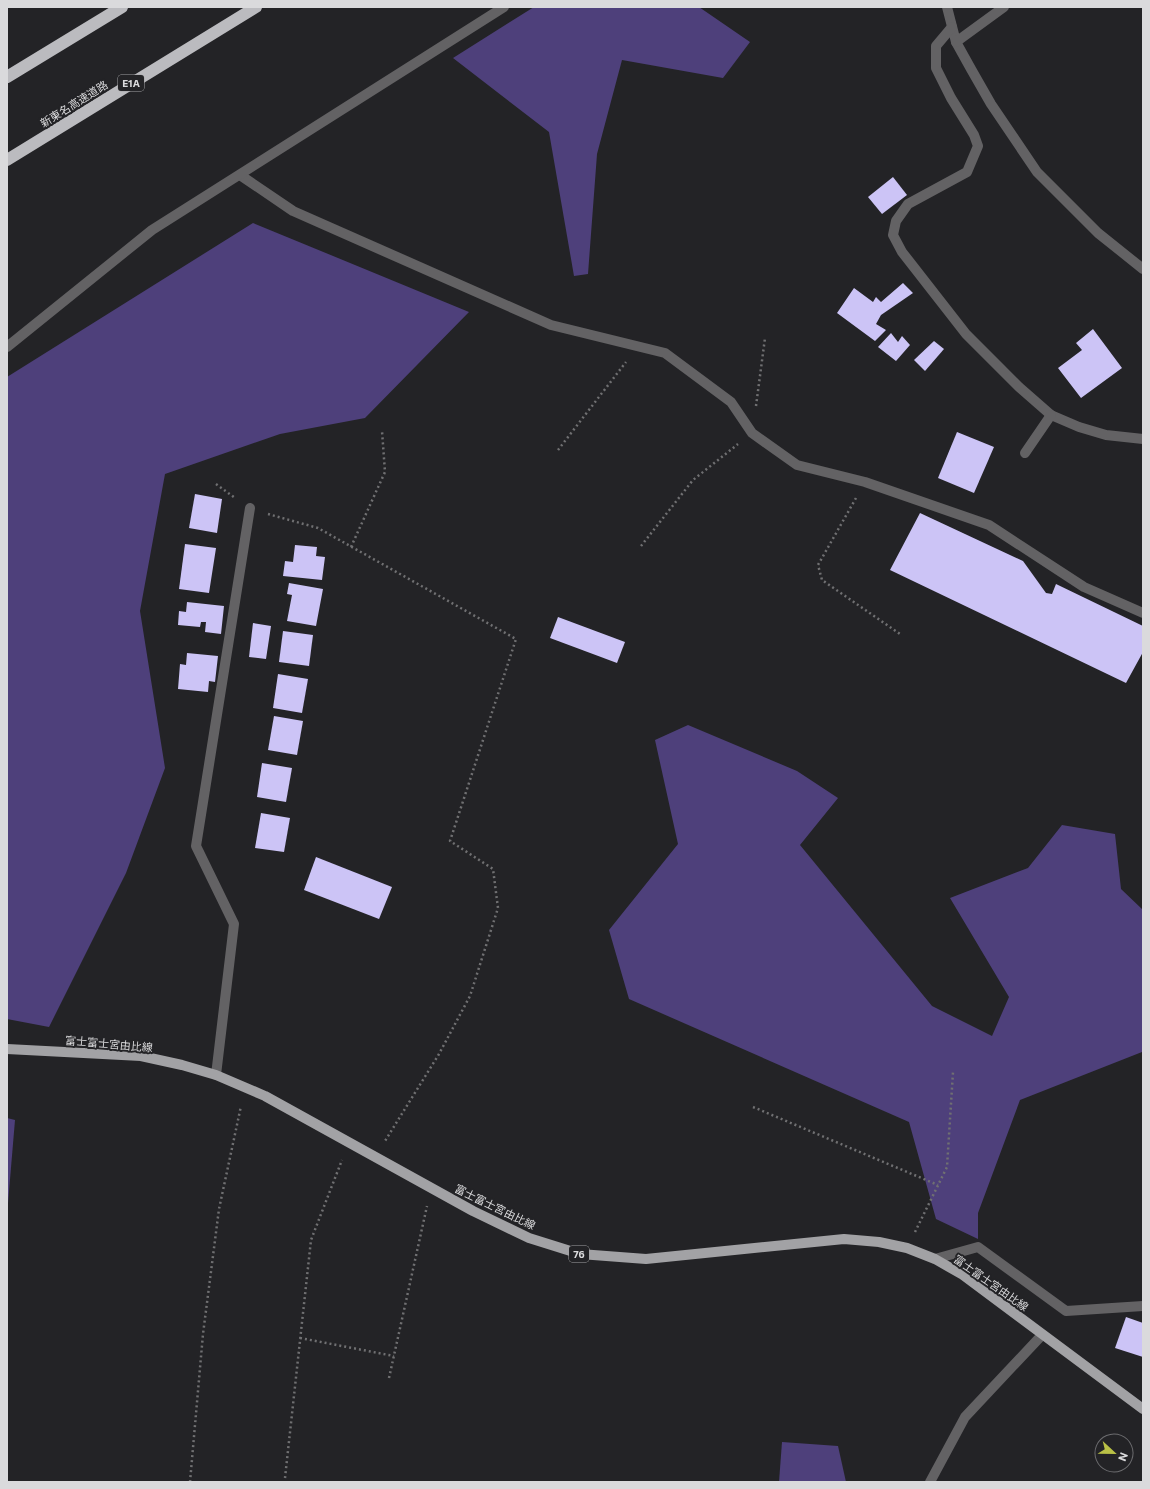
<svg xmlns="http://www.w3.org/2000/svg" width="1150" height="1489" font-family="Commissioner,'Noto Sans JP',sans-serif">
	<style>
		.green { fill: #4e407b }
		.building { fill: #ccc4f6 }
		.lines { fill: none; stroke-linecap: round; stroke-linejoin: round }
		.path { stroke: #707072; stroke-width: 2.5; stroke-dasharray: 2 3; stroke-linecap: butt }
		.minor { stroke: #636264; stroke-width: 10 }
		.primary { stroke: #a2a2a5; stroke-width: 10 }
		.motorway { stroke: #bbbbbf; stroke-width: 12 }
		.labels { text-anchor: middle; stroke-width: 4; stroke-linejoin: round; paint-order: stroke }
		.shield { fill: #232326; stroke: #a3a3a5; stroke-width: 1 }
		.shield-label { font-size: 10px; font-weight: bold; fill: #dadadc }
		.street-label { font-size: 11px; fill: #dadadc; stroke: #232326 }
	</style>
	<rect width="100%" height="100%" fill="#232326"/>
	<g class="green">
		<path d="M534,7H699L750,42L723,78L622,60L597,154L588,274L574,276L549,132L453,58Z"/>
		<path d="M253,223L469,312L365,418L280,434L165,474L140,611L165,768L126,873L49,1027L7,1019V377Z"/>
		<path d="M688,725L797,771L838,798L800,845L932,1006L992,1036L1009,997L950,898L1028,868L1062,825L1115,834L1121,889L1143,910V1052H1142L1020,1100L978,1213V1239L936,1219L909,1122L629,999L609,930L678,844L655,740Z"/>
		<path d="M7,1118L15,1120L7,1215Z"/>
		<path d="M782,1442L838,1446L846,1482H779Z"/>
	</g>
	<g class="building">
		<path d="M893,177L907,195L882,214L868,197Z"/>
		<path d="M903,283L913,293L881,315L876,324L886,330L875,341L837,313L854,288L873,302L876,297L881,302Z"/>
		<path d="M1093,329L1122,368L1081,398L1058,368L1082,350L1076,343Z"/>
		<path d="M891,333L898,342L902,336L910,345L896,361L878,347Z"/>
		<path d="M934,341L944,349L925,371L914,360Z"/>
		<path d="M957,432L994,447L974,493L938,478Z"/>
		<path d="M195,494L222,499L217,533L189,528Z"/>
		<path d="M920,513L1023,561L1046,593L1052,594L1056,584L1143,626V652L1126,683L890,570Z"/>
		<path d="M185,544L216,548L209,593L179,589Z"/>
		<path d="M295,545L317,547L316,556L325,557L322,580L283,576L285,561L293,562Z"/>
		<path d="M289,583L323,589L316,626L287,621L292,595L287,594Z"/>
		<path d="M187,602L224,606L221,634L205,632L206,622H201L200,627L178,625L179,611L186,612Z"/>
		<path d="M558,617L625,642L617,663L550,638Z"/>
		<path d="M253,623L271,626L266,659L249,657Z"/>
		<path d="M283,631L313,635L309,666L279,662Z"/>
		<path d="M187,653L218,656L215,682L209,681L208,692L178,689L180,664L186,665Z"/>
		<path d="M278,674L308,679L302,713L273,708Z"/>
		<path d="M274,716L303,721L297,755L268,750Z"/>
		<path d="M262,763L292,768L286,802L257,797Z"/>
		<path d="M261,813L290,818L284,852L255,848Z"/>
		<path d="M316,857L392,887L379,919L304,890Z"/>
		<path d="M1126,1317L1143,1323V1357L1115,1348Z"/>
	</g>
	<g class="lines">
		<g class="path">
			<path d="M756,406L765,338"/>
			<path d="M558,450L626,362"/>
			<path d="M216,484L235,498"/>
			<path d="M856,498L818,565L822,580L900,634"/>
			<path d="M268,514L318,528L516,639L450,841L493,869L498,908L470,996L439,1054L385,1141"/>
			<path d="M641,546L693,480L738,444"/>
			<path d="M351,547L385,472L382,431"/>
			<path d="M753,1107L938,1185"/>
			<path d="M915,1232L947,1167L953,1072"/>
			<path d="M300,1338L394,1356"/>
			<path d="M389,1378L427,1206"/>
			<path d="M285,1478L311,1240L342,1160"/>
			<path d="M190,1482L203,1334L219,1209L241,1106"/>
		</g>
		<g class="minor">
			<path d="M947,7L956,42L971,69L991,104L1037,172L1098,233L1143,269"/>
			<path d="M952,27L936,46V68L951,98L974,135L978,146L967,172L908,204L896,221L893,235L902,252L966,334L1019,387L1051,415L1079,427L1106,435L1143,439"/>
			<path d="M956,42L1004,7"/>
			<path d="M240,175L293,211L551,325L665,353L731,402L752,433L797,465L865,482L989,525L1084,587L1143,613"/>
			<path d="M7,347L152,230L504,7"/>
			<path d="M1025,453L1051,415"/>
			<path d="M216,1075L234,924L196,846L250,508"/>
			<path d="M935,1259L978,1247L1066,1311L1143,1306"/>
			<path d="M930,1482L965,1417L1042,1335"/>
		</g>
		<path class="primary" d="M7,1049L141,1056L182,1065L216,1075L265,1096L473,1211L529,1238L580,1254L646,1259L844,1239L879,1242L907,1248L935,1259L963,1275L1143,1409"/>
		<g class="motorway">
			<path d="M7,77L122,7"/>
			<path d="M7,160L256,7"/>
		</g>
	</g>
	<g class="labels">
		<g class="shield">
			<rect x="118" y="75" width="26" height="16" rx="3"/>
			<rect x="569" y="1246" width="20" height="16" rx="3"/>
		</g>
		<g class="shield-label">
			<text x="131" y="87">E1A</text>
			<text x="579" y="1258">76</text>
		</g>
		<g class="street-label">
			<text transform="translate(74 104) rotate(-32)" y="4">新東名高速道路</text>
			<text transform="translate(109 1044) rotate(5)" y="4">富士富士宮由比線</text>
			<text transform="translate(495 1207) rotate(26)" y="4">富士富士宮由比線</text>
			<text transform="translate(991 1283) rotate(35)" y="4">富士富士宮由比線</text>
		</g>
	</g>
	<rect width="1150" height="1489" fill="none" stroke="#dadadc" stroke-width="16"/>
	<g transform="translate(1114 1453) rotate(112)"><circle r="19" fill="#232326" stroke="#6c6c6f"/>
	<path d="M0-3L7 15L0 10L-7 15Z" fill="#b9c046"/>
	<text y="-6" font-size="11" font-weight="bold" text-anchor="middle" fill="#dadadc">N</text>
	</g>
</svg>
